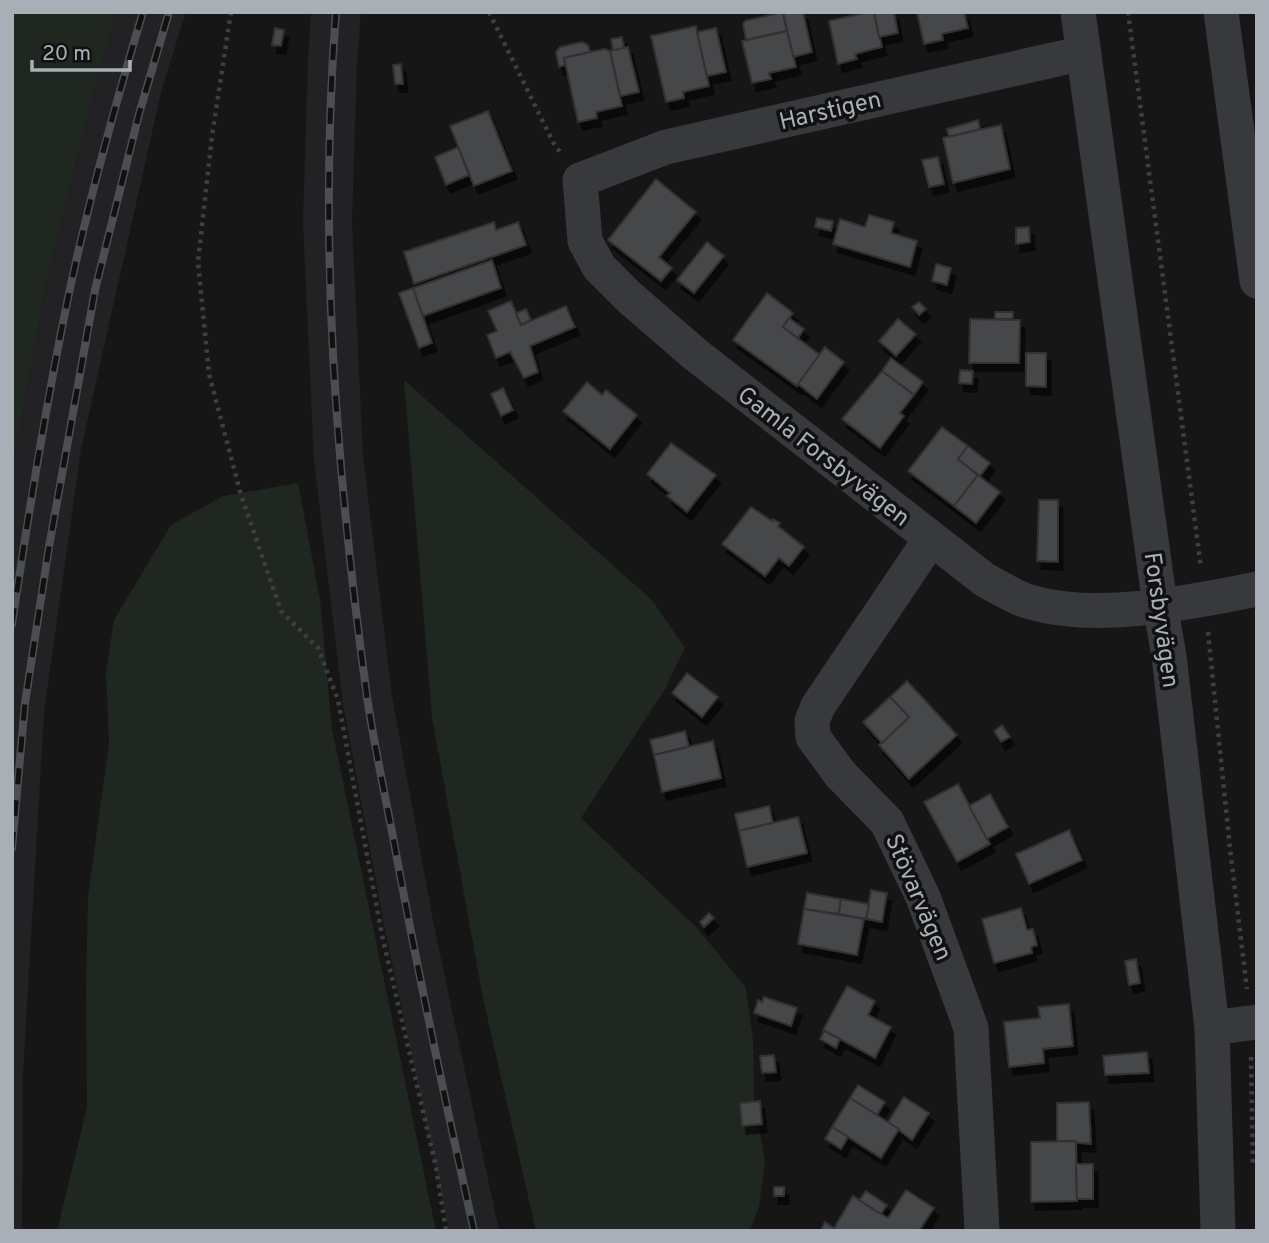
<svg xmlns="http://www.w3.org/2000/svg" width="1269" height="1243" font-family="Overpass,sans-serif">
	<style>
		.built { fill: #222224 }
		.green { fill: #202720 }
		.building { fill: #45464a; stroke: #303033; stroke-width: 2; filter: url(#shadow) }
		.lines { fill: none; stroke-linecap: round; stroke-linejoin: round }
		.path { stroke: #3d4043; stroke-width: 4.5; stroke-dasharray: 3.5 5; stroke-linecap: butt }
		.minor { stroke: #37393c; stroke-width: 35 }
		.rail-casing { stroke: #4c4f52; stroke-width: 8 }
		.rail { stroke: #111112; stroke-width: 5; stroke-dasharray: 16; stroke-linecap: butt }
		.labels { text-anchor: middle; stroke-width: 7; stroke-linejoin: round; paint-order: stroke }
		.street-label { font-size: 24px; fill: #a9afb6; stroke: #111112 }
	</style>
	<defs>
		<filter id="shadow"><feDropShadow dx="4.5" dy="8" stdDeviation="0" flood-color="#0009"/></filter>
	</defs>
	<rect width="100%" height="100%" fill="#161617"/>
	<g class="built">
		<path d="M117,12H186L162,88L81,449L44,712L23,1074L22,1231H12V470L47,279L91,102Z"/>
		<path d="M311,12H361L357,62L352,223L363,456L392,696L433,921L499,1231H449L385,930L343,704L314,460L303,223L308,60Z"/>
	</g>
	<g class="green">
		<path d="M12,12H117L91,102L47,279L12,470Z"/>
		<path d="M404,380L652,600L685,648L665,689L581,818L697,928L746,988L753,1040L754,1100L765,1162L759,1206L750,1231H536L483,998L432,717Z"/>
		<path d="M298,483L320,600L332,729L436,1231H57L87,1107L86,989L88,895L109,744L106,672L114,620L171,525L223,496Z"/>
	</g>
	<g class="building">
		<path d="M783,12L787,31L746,40L743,24L745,21Z"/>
		<path d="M783,12H803L812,52L793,57Z"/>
		<path d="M868,12H874L882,47L855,54L857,59L838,64L829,21Z"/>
		<path d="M874,12H894L898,33L879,37Z"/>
		<path d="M917,12H964L968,28L942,34L943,40L924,44Z"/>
		<path d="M696,26L709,86L683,92L684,98L666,102L651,36Z"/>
		<path d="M275,28L284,30L281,46L272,45Z"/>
		<path d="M716,28L726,72L707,76L697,32Z"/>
		<path d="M787,31L796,67L769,73L771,79L752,83L742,41Z"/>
		<path d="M622,37L624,48L613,51L611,39Z"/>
		<path d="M582,42L588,45L590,52L564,58L565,65L559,67L556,52L560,47Z"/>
		<path d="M628,47L639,92L620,96L610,51Z"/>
		<path d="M604,49L610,51L622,106L596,112L597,118L578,122L564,58Z"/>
		<path d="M401,64L403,84H395L393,65Z"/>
		<path d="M488,111L512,171L474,186L450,126Z"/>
		<path d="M978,120L980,129L949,137L947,129Z"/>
		<path d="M1001,125L1010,169L953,183L943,138Z"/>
		<path d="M458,147L469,175L446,185L435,157Z"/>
		<path d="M938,157L944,184L929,187L922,160Z"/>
		<path d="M656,179L696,212L659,257L672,268L661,281L608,240Z"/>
		<path d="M869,215L894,222L891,233L917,241L910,267L833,244L840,219L865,227Z"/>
		<path d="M817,218L833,221L831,231L815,227Z"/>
		<path d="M494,222L496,230L518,222L526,245L414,284L404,252Z"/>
		<path d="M1029,227L1030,242L1016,244V228Z"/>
		<path d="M707,242L724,256L694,293L677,280Z"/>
		<path d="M492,260L501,288L423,316L413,288Z"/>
		<path d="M936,264L951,268L947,285L932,281Z"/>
		<path d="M413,288L432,343L419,348L399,293Z"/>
		<path d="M767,293L793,313L783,327L820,355L797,386L733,340Z"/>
		<path d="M511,301L521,325L566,306L575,327L530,346L538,372L524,378L510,352L496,358L487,335L497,331L488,311Z"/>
		<path d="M919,302L926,309L919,315L912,307Z"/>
		<path d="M526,309L531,320L521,325L516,313Z"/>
		<rect x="995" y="312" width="18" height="7"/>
		<path d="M789,318L804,329L798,338L783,327Z"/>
		<path d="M898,319L916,334L896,356L879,341Z"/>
		<path d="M970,319L1020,320L1019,363H969Z"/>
		<path d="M825,347L844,362L817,399L798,384Z"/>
		<path d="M1026,353H1046V387L1026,386Z"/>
		<path d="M891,358L923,382L914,395L882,371Z"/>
		<path d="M960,370L973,371L972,384L959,383Z"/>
		<path d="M882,371L914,395L900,413L904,416L880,448L842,419Z"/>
		<path d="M587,382L602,395L606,390L637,415L610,449L563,411Z"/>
		<path d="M503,388L513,410L501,416L491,394Z"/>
		<path d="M942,427L968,446L958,459L978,475L954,506L908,471Z"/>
		<path d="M671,443L716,475L687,512L667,496L670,493L647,474Z"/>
		<path d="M968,446L990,463L980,476L958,459Z"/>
		<path d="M978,475L1000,492L976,523L954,506Z"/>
		<path d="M1039,500H1058V562L1037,561Z"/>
		<path d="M751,507L772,521L773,519L780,523L778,526L804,547L789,566L779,558L765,576L722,544Z"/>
		<path d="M687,673L718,697L702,717L672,693Z"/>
		<path d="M907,681L957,735L909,779L879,745L909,717L890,697Z"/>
		<path d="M890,697L909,717L882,743L863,722Z"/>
		<path d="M1002,725L1010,737L1001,742L994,731Z"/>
		<path d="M685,731L689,747L654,755L650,740Z"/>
		<path d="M713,741L721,778L662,792L654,755Z"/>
		<path d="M958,784L990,844L957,862L924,802Z"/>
		<path d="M990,794L1008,827L987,839L969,806Z"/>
		<path d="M769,806L773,823L739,831L735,814Z"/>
		<path d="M798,817L807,853L747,867L739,831Z"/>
		<path d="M1069,830L1082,860L1029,884L1016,854Z"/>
		<path d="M871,890L887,893L882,922L866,919Z"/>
		<path d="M807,893L841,899L839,914L804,909Z"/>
		<path d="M841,899L869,904L866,919L839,914Z"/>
		<path d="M1021,908L1027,930L1033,929L1037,945L1031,947L1032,953L994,963L982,919Z"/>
		<path d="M804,909L864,919L857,955L798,944Z"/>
		<path d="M709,913L714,918L704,927L700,922Z"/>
		<path d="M1136,959L1140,983L1129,985L1125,961Z"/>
		<path d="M847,986L875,1001L868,1015L891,1027L875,1058L823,1030Z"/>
		<path d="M764,997L797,1008L791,1026L754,1013L758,1000L762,1002Z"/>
		<path d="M1069,1004L1073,1046L1043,1049L1044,1063L1009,1067L1004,1022L1040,1018L1038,1007Z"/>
		<path d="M824,1031L840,1039L836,1048L820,1039Z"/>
		<path d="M1147,1052L1149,1073L1105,1075L1103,1056Z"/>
		<path d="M774,1055L776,1072L762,1073L760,1056Z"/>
		<path d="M858,1085L885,1102L877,1115L850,1098Z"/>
		<path d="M904,1097L929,1113L912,1140L888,1122Z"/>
		<path d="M850,1098L899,1129L881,1158L832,1127Z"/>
		<path d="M760,1101L762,1124L742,1126L740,1103Z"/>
		<path d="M1089,1102L1091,1144L1057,1141V1103Z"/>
		<path d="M832,1127L848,1137L841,1149L825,1139Z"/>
		<path d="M1076,1141L1077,1201L1031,1202V1142Z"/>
		<path d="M1076,1164H1093V1199H1077Z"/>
		<rect x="774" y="1187" width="10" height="9"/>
		<path d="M906,1190L934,1208L919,1231H820L825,1222L834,1228L853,1196L888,1218Z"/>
		<path d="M866,1191L887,1205L881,1214L859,1200Z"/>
	</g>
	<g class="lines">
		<g class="path">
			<path d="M231,12L212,136L198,262L209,374L241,495L281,611L318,648L338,700L382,935L436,1167L446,1231"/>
			<path d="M489,12L553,142L562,155"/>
			<path d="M1128,12L1201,568"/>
			<path d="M1208,632L1230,849L1247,989"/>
			<path d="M1251,1057L1253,1167"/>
		</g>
		<g class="minor">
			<path d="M1078,12L1160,605L1169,656L1212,1028L1218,1231"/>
			<path d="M1221,12L1257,281"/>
			<path d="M1084,53L666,147L580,180L585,241L599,267L629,297L696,355L985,580C998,587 1011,595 1024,600C1092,623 1187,603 1257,589"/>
			<path d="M930,540L818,706L812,721L813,737L841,775L887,822L923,897L971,1028L982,1231"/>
			<path d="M1212,1028L1257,1022"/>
		</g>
		<defs>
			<g id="rail">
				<path d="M336,12C318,241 336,470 367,697C374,744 384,790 393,837C417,969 445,1100 474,1231"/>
				<path d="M12,624C29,510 47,396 71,284C91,192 116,102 143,12"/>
				<path d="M12,848L25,703L49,547L95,290L139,114L169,12"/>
			</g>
		</defs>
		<use href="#rail" class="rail-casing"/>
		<use href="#rail" class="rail"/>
	</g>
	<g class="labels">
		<g class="street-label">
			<text transform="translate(830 110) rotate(-13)" y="8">Harstigen</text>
			<text transform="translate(824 456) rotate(38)" y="8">Gamla Forsbyvägen</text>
			<text transform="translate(1162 620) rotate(82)" y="8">Forsbyvägen</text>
			<text transform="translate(919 897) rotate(67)" y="8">Stövarvägen</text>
		</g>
	</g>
	<rect width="1269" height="1243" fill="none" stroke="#a9afb6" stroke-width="28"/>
	<path d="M32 60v10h98v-10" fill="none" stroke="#a9afb6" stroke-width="3.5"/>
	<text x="42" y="60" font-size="21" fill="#a9afb6" stroke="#111112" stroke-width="5" paint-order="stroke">20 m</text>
</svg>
